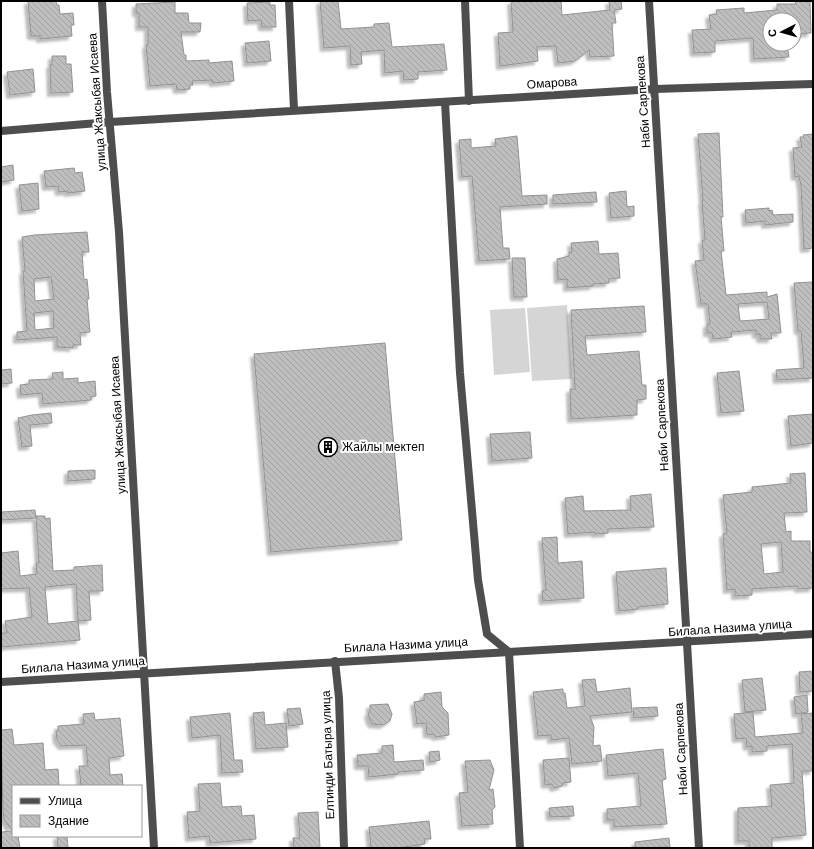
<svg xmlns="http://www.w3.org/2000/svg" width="814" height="849" font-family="Arial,sans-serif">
  <defs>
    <pattern id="building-back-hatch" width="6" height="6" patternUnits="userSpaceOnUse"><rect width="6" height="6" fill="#bebebe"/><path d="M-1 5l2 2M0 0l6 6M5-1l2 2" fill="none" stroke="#a2a2a2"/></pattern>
    <filter id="shadow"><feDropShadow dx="-3.5" dy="3.5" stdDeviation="1" flood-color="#0004"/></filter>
  </defs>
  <rect width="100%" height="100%" fill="#fff"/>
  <path fill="#d5d5d5" d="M567,305L572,379L532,381L527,308Z
    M525,308L530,372L494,375L490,310Z"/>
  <path fill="url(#building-back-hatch)" stroke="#929292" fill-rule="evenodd" filter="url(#shadow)" d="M28,1H56L57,5H59L60,14L73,13L74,25H71L72,36L40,39V36H31Z
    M320,1H338L341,29L374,27V24L389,23L392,47L444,44L447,70L418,72V79L404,80L403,71L385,73L384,50L361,52L362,64L351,65L350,46L324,48Z
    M511,1H561L562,15L610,10L609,1H621L622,9L614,10L616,23H612L614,56L590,57L589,50L575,61L558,63L556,46L537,47L538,61L500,66L498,33L513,32Z
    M795,1H810L811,33L794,34V20H770V44H773V47L787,45L789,57L754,59L753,38L715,41V52L694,53L692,30L711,29L709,15L717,14L716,10L744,8V13L777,10V4H796Z
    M175,2V13H188L189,23H201L200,32H181L184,55H186V61L209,60V63L232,61L234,81L213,83L212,80L192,81L193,85H190V89L177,90L176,84L150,86L146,45H148V27H139V13H136V4Z
    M270,2V5H275L276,27H262L261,20L248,21L247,3Z
    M269,41L271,61L247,63L245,43Z
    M52,56H66V64H71L73,92L51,93L50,65H52Z
    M33,69L35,92L10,95L7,72Z
    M719,133L723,217H721L724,251H721L726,295L767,292V297L777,294L781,333H771L772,339H760V334L756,335V330L731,332L732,337L713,339L712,333H707V324H710L708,304H701L695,261L704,260L702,240H705L702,201H703L698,134ZM767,302L769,319L740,321L738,304Z
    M813,134V248L804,249L801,186L799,176L795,177L793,148L802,147L800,137H804L803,135Z
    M517,136L522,196L547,195V204L500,207L503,248H509L510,259L479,261L472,176L462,177L459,140L471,139V148L496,146L495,139Z
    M13,165L14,180L1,182V167Z
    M74,168L75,173L82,172L85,191L68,193V191L59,192L58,186L46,187L44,171Z
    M38,183L39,209L22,211L19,185Z
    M626,191L627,207L634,206V216L611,218L609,193Z
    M596,192L597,202L553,204V195Z
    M769,208V211L772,210L773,215L793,214V222L765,225V221L746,223L745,210Z
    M87,232L89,252H82L84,280L87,279L89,299H87L90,332L80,333L81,345H73V348L57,347V337L17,340V332L27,331L23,271H25L22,237L34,235ZM51,277L54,299L35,301L34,279ZM53,311L54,328L35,330L34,313Z
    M598,241L599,254L618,253L620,278L609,279V283L593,284V286L567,288V279L558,280L557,259L569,256V252H572L571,243Z
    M512,258H525L527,297H514Z
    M813,282V378L777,380L776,370L804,368L801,331H798L794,283Z
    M644,306L646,332L585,336L587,355L639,351L642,385H646V399L637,400V415L571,419L570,389H575L571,310Z
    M385,343L402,540L271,552L254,354Z
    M11,369L12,383L1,384V370Z
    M739,371L744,411L721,413L717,373Z
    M63,372V379L78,378V383L95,381L96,396L91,397V400L43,404L42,393L21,395L20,385L29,384V380L53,379L52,373Z
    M51,413L52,423L30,425L32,446L22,447L18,418L32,415Z
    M813,414V443L791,446L788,416Z
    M530,432L532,458L492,461L490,434Z
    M95,470V479L68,481V471Z
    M805,473L807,512L784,513L786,532L791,531V541H810V552H813V588L798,589V586L752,589V595L735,596V589L727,590L723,534L727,533L723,495L752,492V487L791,483L790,474ZM781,542L783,572L764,574L761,544Z
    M651,494L654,527L608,529V533L595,534V532L568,534L565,498L583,496L584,511L631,510L630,496Z
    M35,510L36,518L1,520V512Z
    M36,516H45V519L50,518L53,571L74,570V567L102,565L103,591H89L91,620L78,621L80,640L1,647V633H7L5,621L32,617L29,588L1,589V553L18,551L20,576L37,574L36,563H39ZM76,584L78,621L48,624L45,587Z
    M557,537L558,563L582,561L584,598L543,601L542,591L546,590L542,538Z
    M666,568L668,604L638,607V609L619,611L616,572Z
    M813,671V691L800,692L799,672Z
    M762,678L766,710L745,712L742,680Z
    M595,679L597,692L630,688L632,712L590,716L594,727L593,746L600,745L602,761L572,764L569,738L551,740V735L538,736L533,692L563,689V693H565L567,708L585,706L582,680Z
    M441,692L442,707L448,713L449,735L436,737L435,735L427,734L426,723L417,724L414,702L424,700V694Z
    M807,695L808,712L796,714L794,697Z
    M388,704L392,714L390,721L383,725L372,724L370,721L368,714L370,711V705Z
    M657,707L658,716L634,718L633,708Z
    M300,708L303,724L289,726L287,709Z
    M264,712L265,725L286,723L288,747L256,749L253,713Z
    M753,712L755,737L803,733L801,714L813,713V771H802L806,835L772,838V848H749V841H738V808L772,806L770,785L794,783L792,744L767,746V751L752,752V746L747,747L746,738L736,739L734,714Z
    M94,713L95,720L120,718L124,756L109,758L110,775L122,774L123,786H81L79,766H88L86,745L62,746L57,740L56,731H58V726L84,724L83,714Z
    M230,713L234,760H242L243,772L222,773L220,735L192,738L190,717Z
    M12,729L14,745L43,743L45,770L58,769L59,786H13V836H18L20,848H1V832L12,831L4,819L3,811L1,730Z
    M393,745L394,762L423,760L424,770L398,772V774L369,777L368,766H358L357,755L382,753V746Z
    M663,749L666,779L662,780L667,824L614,827V820H607V809L641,806L638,773L608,776L606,755Z
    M439,751L440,760L430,762L429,752Z
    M569,758L571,782L563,783L562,786L554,788L552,784L545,785L543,760Z
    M490,760L494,770L489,790L493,789L495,807L492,810L493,824L462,826L459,793L468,792L465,761Z
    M220,783L222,807L241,806L242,816L254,815L256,839L210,843L209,836L189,838L187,812L200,811L198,784Z
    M573,806L574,816L550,817L549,808Z
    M318,812L320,848H294L293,838H300L298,813Z
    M429,821L431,839H424L425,844L398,848H371L369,827Z
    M57,836H67L68,848H58Z
    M669,838L670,847L635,848V842Z"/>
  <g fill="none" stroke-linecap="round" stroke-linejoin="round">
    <path stroke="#4e4e4e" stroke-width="8" d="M289,1L294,110
      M465,1L469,101
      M445,102L460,373L478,580L487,634L509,652L520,848
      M1,131L110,122L655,89L813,84
      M687,643L699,848
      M335,661L339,698L344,848"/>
    <path stroke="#4e4e4e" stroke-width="8" d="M102,1L107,92L119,232L154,848
      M649,1L687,643
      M1,682L813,634"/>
  </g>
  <defs>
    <symbol id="building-ring" viewBox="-11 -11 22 22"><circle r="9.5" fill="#fff" stroke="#000" stroke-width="1.5"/><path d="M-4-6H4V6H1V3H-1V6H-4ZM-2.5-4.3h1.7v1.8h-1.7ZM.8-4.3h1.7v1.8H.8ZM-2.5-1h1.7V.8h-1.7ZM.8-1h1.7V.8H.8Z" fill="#000"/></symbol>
  </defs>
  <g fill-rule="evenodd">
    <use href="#building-ring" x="317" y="436" width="22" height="22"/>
  </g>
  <g text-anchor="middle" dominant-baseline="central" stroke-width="4" stroke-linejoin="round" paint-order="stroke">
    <g font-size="12" fill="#000" stroke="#fff">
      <text transform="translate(552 83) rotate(-4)">Омарова</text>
      <text transform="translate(97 102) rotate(-94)">улица Жаксыбая Исаева</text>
      <text transform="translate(643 102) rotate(-94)">Наби Сарпекова</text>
      <text transform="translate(118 425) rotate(-93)">улица Жаксыбая Исаева</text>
      <text transform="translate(662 425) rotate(-93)">Наби Сарпекова</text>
      <text transform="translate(730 628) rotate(-4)">Билала Назима улица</text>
      <text transform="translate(406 645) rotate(-3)">Билала Назима улица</text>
      <text transform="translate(83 665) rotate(-4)">Билала Назима улица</text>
      <text transform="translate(681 749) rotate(-93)">Наби Сарпекова</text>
      <text transform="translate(328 755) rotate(-92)">Елтинди Батыра улица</text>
    </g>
    <g font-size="12" fill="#000" stroke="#fff" text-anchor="start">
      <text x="342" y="447">Жайлы мектеп</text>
    </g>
  </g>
  <rect width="814" height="849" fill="none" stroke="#000000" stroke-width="4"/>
  <rect x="12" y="785" width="130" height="52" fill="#ffffff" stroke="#999999"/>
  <rect x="20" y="798" width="20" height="6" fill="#4e4e4e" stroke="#999999"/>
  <text x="48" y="805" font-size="12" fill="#000000">Улица</text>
  <rect x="20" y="815" width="20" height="12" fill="url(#building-back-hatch)" stroke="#999999"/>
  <text x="48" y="825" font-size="12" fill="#000000">Здание</text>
  <g transform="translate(782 32) rotate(264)"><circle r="19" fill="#ffffff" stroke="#999999"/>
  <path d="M0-3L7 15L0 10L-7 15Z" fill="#000000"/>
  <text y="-6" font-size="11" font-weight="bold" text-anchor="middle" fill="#000000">С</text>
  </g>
</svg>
